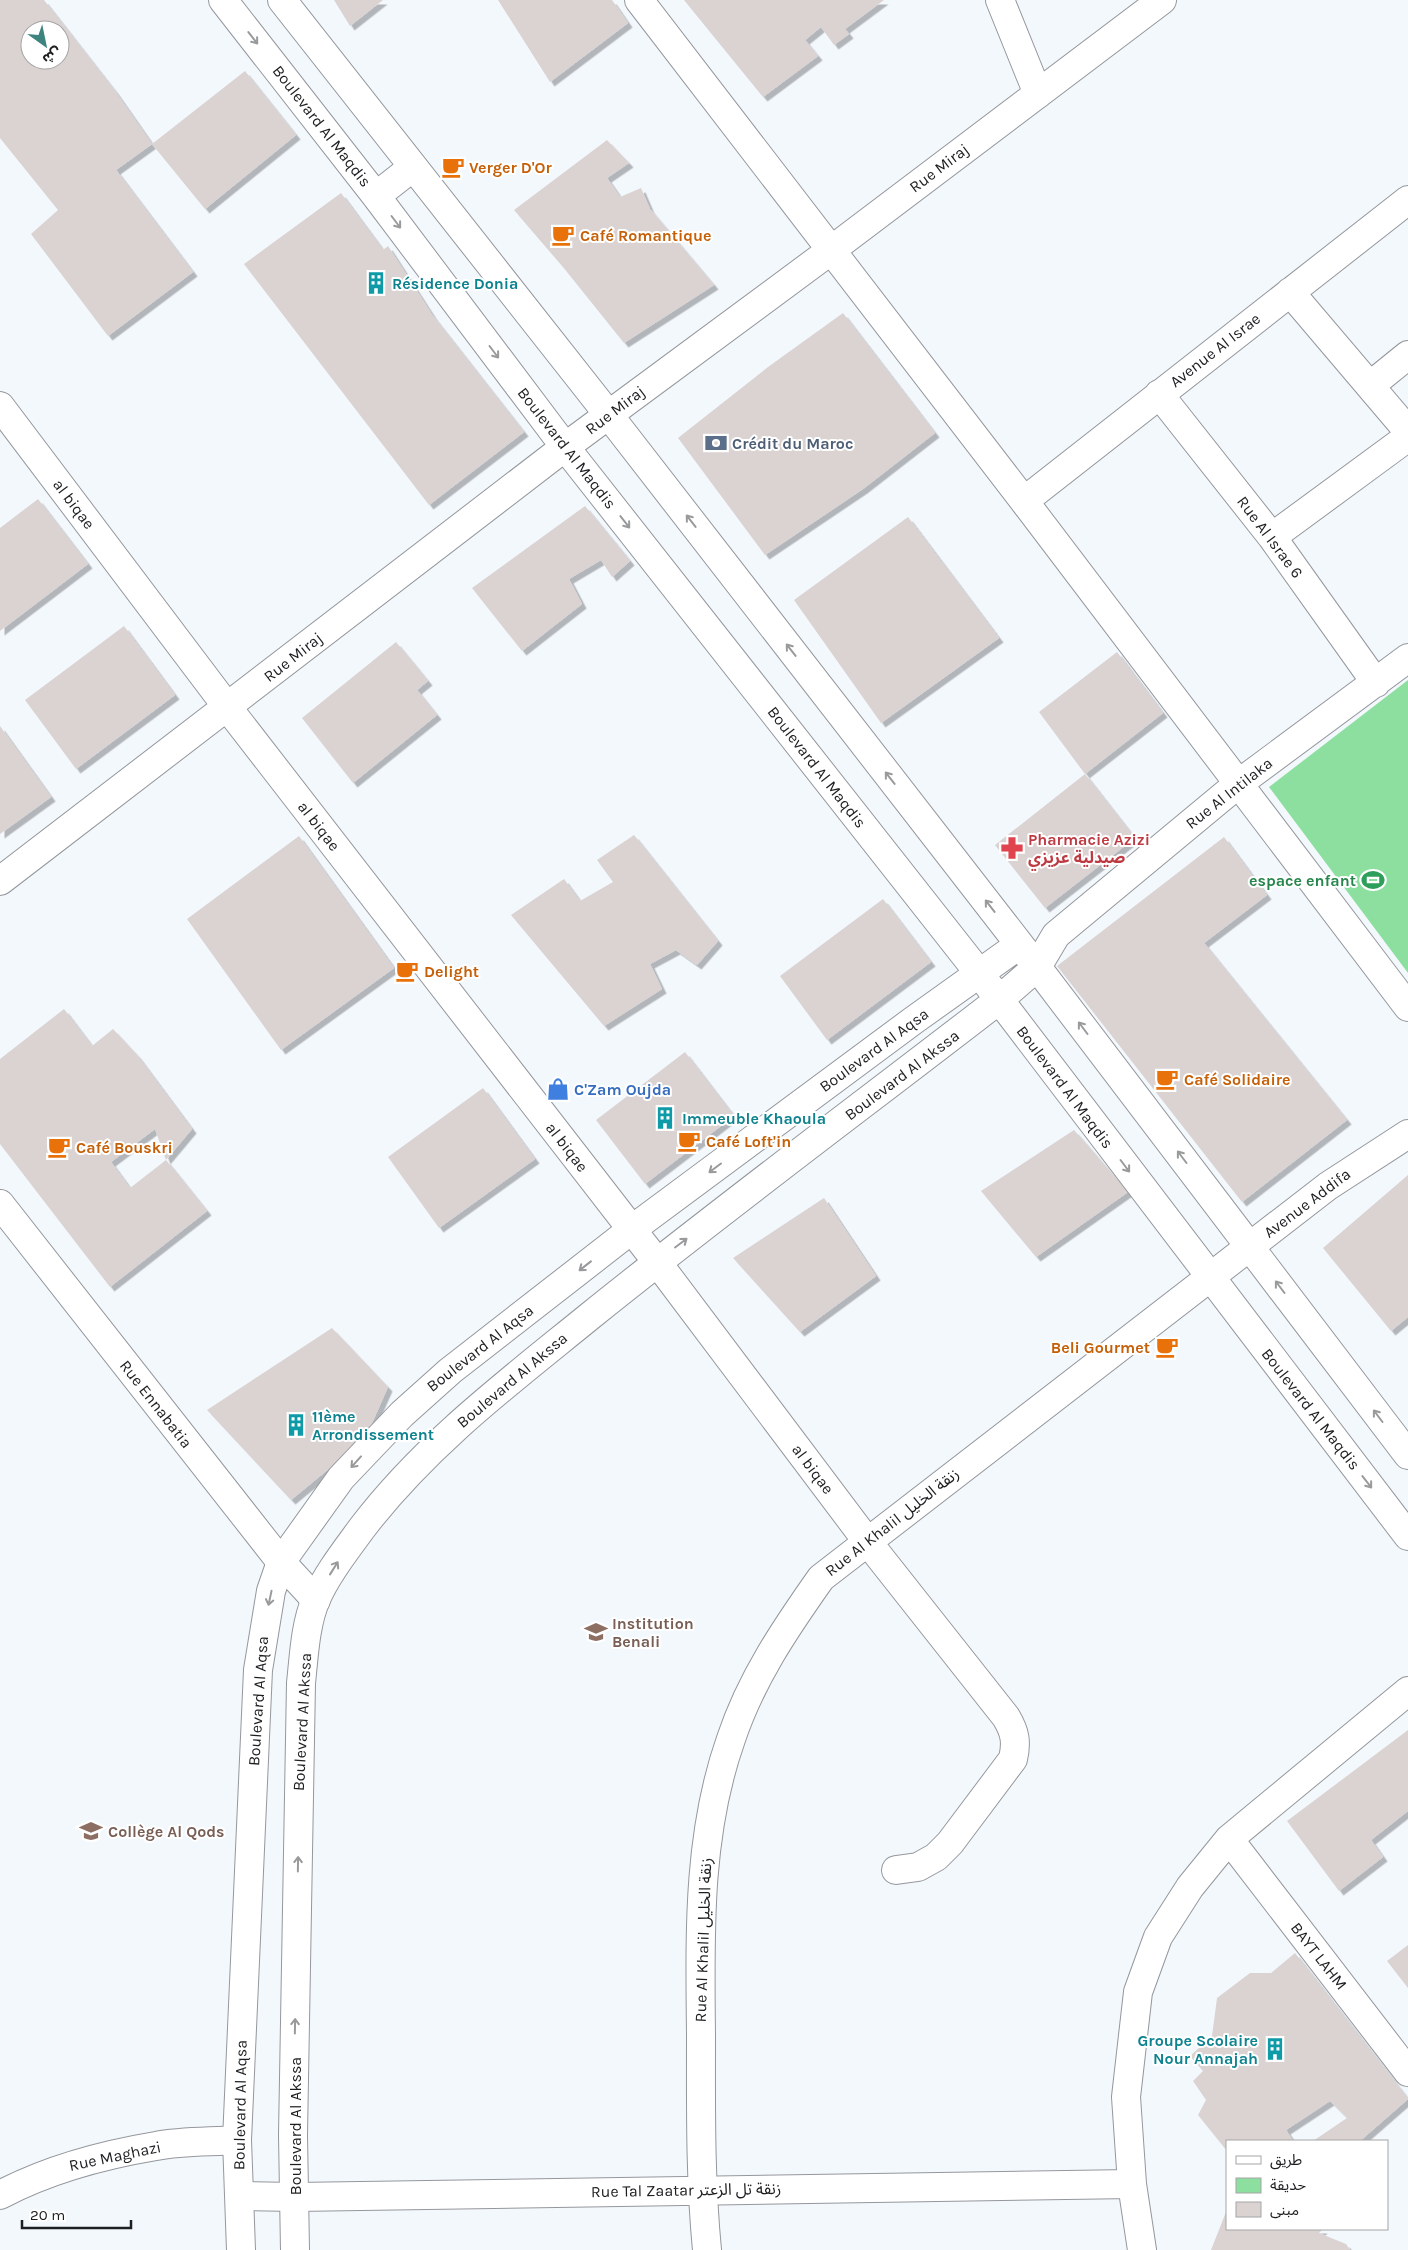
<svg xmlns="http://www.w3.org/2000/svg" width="1408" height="2250" font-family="Karla,'Noto Sans Arabic',sans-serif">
  <defs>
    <filter id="shadow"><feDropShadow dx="4.5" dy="4.5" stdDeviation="0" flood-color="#0004"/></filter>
  </defs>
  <rect width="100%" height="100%" fill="#f3f8fd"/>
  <path fill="#8ddfa0" d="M1408,680V973L1269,787Z"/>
  <path fill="#dad3d2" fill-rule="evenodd" filter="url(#shadow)" d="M0,0H44L115,91L152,144L116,170L193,272L108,336L31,234L58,210L0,138ZM30,30H60V60H30Z
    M334,0H383L350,26Z
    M498,0H612L628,23L550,82Z
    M684,0H884L845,29L849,34L834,45L821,27L805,40L818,56L763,97Z
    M245,71L296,135L205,209L152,144Z
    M607,140L629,163L607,178L620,197L641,188L650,209L714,285L624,343L563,267L514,210Z
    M341,193L383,250L388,246L433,316L524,432L429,505L244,264Z
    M843,313L935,433L863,489L765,555L678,438L768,367Z
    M38,499L88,564L0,631V528Z
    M585,506L630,561L612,577L601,560L569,579L582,604L522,651L472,588Z
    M908,517L999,638L881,723L794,600Z
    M124,626L175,695L76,769L25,700Z
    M396,642L428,681L417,690L437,715L353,783L302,718Z
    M1117,652L1163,713L1085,774L1039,712Z
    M0,726L51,797L0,834Z
    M1085,774L1135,838L1045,908L995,845Z
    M634,835L718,941L697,965L676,950L650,964L662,989L604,1026L511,915L564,879L580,901L613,882L597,860Z
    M299,836L394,968L281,1050L187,919Z
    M1224,837L1267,895L1204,943L1347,1120L1242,1202L1057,966Z
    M883,899L931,962L827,1040L780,976Z
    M64,1009L92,1046L113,1029L137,1055L192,1129L166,1160L207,1211L110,1287L0,1144V1059ZM155,1129L166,1160L130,1188L111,1162Z
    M685,1052L734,1116L645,1184L596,1120Z
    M483,1088L535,1159L439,1228L388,1157Z
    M1074,1130L1128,1192L1036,1257L981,1191Z
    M1408,1175V1317L1391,1331L1323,1248Z
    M824,1198L876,1276L800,1332L733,1258Z
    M332,1328L388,1387L365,1439L291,1500L207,1410Z
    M1408,1730V1811L1371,1840L1383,1857L1339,1891L1287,1821Z
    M1408,1945V1988L1387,1961Z
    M1295,1953L1408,2099L1360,2141H1313L1347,2118L1330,2101L1286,2130L1293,2141H1227V2151L1198,2115L1206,2100L1193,2081L1203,2071L1190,2056L1212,2036L1217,1998L1250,1973H1271Z
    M1226,2212L1227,2229H1323L1319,2233L1346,2244L1350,2250H1211Z"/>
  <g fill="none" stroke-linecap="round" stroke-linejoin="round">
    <defs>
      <path id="minor" d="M639,0L1024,501L1408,1007
        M1000,0L1038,94
        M1290,292L1408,431
        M1371,385L1408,355
        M1159,394L1272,537L1376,683
        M0,406L228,708L657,1262L867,1541L1006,1717C1015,1732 1017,1742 1013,1759L950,1843L936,1857L918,1867L896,1870
        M1024,501L1408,200
        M1272,537L1408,437
        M0,881L565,447L830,251L1162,0
        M1037,967L1056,935L1238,784L1408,658
        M0,1204L281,1562L316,1600
        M1229,1839L1408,2072
        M0,2195C49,2169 102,2155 156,2146C182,2141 210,2142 237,2140
        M240,2196L295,2197L1132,2184
        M707,2250C700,2178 701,2107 701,2035C700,1935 697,1835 731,1739C751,1679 785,1629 821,1578L1328,1186L1408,1134
        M1142,2250L1132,2184L1126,2097L1138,1992L1158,1937L1190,1887L1229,1839L1408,1691"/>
      <path id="tertiary" d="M223,0L376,196L565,447L979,973L1408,1536
        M282,0L608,414L1037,967L1408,1455
        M376,196L413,167
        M241,2250L237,2140L258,1670L271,1591L281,1562L341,1478L402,1414L450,1371L631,1230L914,1020L1019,945
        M295,2250L293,2135L301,1683C304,1656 305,1625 316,1599C327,1574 346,1550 362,1528C426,1444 509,1382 590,1316C724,1208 863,1105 1000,999L1037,967"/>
    </defs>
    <use href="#minor" stroke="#94979c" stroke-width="30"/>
    <use href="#tertiary" stroke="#94979c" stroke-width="30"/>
    <use href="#minor" stroke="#fff" stroke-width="28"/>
    <use href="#tertiary" stroke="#fff" stroke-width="28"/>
  </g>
  <defs><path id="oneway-shaft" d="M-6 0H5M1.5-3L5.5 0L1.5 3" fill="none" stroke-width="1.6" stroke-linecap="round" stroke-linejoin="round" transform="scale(1.25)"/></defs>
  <g stroke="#999a9b">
    <use href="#oneway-shaft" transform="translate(253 38) rotate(52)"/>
    <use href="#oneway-shaft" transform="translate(396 222) rotate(53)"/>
    <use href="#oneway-shaft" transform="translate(494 352) rotate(53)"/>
    <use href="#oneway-shaft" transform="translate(691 521) rotate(-128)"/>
    <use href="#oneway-shaft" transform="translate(625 522) rotate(52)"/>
    <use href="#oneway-shaft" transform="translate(791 650) rotate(-128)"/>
    <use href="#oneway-shaft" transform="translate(890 778) rotate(-128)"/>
    <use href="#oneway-shaft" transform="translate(990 906) rotate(-128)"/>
    <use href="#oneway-shaft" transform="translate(1083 1028) rotate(-127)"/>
    <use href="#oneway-shaft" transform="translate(1182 1157) rotate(-127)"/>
    <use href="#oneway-shaft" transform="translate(1125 1166) rotate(53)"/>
    <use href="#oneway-shaft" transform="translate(715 1168) rotate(143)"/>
    <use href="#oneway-shaft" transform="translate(681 1243) rotate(-37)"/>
    <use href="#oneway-shaft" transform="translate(585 1266) rotate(142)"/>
    <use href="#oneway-shaft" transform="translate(1280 1287) rotate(-127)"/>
    <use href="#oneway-shaft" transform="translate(1378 1416) rotate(-127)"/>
    <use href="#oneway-shaft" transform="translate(356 1462) rotate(132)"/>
    <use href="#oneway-shaft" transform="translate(1367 1482) rotate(52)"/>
    <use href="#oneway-shaft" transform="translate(334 1568) rotate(-58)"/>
    <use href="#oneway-shaft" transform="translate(270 1598) rotate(102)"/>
    <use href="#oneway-shaft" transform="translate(298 1864) rotate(-89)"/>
    <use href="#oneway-shaft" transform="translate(295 2026) rotate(-89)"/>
  </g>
  <defs>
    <symbol id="cafe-bare" viewBox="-9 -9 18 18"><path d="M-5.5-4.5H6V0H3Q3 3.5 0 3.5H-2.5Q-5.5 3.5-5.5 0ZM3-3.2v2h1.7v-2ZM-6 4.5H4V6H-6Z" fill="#e8710a" stroke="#fff" stroke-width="2.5" paint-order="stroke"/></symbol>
    <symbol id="building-bare" viewBox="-9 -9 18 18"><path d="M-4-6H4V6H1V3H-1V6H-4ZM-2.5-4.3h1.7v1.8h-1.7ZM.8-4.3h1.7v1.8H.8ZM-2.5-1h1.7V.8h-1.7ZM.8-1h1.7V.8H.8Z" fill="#0f9aa8" stroke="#fff" stroke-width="2.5" paint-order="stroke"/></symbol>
    <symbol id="bank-bare" viewBox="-9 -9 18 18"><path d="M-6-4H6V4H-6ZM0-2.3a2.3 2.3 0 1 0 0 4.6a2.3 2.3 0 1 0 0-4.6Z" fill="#5c6f8a" stroke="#fff" stroke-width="2.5" paint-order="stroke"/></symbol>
    <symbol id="pharmacy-bare" viewBox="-9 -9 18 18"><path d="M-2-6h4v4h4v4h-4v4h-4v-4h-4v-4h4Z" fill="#e0444e" stroke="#fff" stroke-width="2.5" paint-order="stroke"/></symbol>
    <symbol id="stadium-bare" viewBox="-9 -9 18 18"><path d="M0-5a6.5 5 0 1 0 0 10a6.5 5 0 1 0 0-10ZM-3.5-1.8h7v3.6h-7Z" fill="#2e9e5b" stroke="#fff" stroke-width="2.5" paint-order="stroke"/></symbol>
    <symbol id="shop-bare" viewBox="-9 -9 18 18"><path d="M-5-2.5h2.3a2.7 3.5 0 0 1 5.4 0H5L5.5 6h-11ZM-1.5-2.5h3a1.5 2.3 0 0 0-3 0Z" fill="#3f7fe0" stroke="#fff" stroke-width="2.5" paint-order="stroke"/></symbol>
    <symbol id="school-bare" viewBox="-9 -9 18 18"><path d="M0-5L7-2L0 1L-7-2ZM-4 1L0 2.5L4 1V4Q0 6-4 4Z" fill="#8d6e63" stroke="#fff" stroke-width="2.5" paint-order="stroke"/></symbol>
  </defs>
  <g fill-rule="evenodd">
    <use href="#cafe-bare" x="437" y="151" width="32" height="32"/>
    <use href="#cafe-bare" x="547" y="219" width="32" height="32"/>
    <use href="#building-bare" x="360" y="267" width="32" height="32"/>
    <use href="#bank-bare" x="700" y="427" width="32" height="32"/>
    <use href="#pharmacy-bare" x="996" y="832" width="32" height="32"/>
    <use href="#stadium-bare" x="1357" y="864" width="32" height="32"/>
    <use href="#cafe-bare" x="391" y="955" width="32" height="32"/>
    <use href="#cafe-bare" x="1151" y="1063" width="32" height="32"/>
    <use href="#shop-bare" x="542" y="1073" width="32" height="32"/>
    <use href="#building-bare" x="649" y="1102" width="32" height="32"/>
    <use href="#cafe-bare" x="673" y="1125" width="32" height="32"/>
    <use href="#cafe-bare" x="43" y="1131" width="32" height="32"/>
    <use href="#cafe-bare" x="1151" y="1331" width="32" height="32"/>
    <use href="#building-bare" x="280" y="1409" width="32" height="32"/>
    <use href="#school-bare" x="580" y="1616" width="32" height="32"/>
    <use href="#school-bare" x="75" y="1815" width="32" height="32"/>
    <use href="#building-bare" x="1259" y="2033" width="32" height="32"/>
  </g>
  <g text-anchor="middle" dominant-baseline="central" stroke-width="4" stroke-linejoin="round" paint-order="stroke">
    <g font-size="16" fill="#1d1e20" stroke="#fff">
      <text transform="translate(322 126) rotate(52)">Boulevard Al Maqdis</text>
      <text transform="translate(939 168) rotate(-37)">Rue Miraj</text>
      <text transform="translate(1215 350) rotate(-38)">Avenue Al Israe</text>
      <text transform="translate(615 410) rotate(-37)">Rue Miraj</text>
      <text transform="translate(567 448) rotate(52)">Boulevard Al Maqdis</text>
      <text transform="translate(74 504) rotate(53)">al biqae</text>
      <text transform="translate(1270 537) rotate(53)">Rue Al Israe 6</text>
      <text transform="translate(293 657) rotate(-38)">Rue Miraj</text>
      <text transform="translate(817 767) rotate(52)">Boulevard Al Maqdis</text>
      <text transform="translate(1229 793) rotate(-38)">Rue Al Intilaka</text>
      <text transform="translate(319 826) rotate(52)">al biqae</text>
      <text transform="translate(874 1050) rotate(-36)">Boulevard Al Aqsa</text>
      <text transform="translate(902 1075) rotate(-37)">Boulevard Al Akssa</text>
      <text transform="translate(1065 1087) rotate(53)">Boulevard Al Maqdis</text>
      <text transform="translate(567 1147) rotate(52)">al biqae</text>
      <text transform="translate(1307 1203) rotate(-37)">Avenue Addifa</text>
      <text transform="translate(480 1348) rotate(-38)">Boulevard Al Aqsa</text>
      <text transform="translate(512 1380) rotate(-40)">Boulevard Al Akssa</text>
      <text transform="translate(156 1404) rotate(52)">Rue Ennabatia</text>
      <text transform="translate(1311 1409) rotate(52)">Boulevard Al Maqdis</text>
      <text transform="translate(813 1469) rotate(53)">al biqae</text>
      <text transform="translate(892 1522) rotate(-38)">Rue Al Khalil زنقة الخليل</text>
      <text transform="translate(258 1701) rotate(-86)">Boulevard Al Aqsa</text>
      <text transform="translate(302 1722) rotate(-87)">Boulevard Al Akssa</text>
      <text transform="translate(703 1940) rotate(-88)">Rue Al Khalil زنقة الخليل</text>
      <text transform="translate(1319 1956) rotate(52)">BAYT LAHM</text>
      <text transform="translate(240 2105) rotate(-89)">Boulevard Al Aqsa</text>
      <text transform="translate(295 2126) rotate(-90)">Boulevard Al Akssa</text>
      <text transform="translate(115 2156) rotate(-12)">Rue Maghazi</text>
      <text transform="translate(686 2190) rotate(-1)">Rue Tal Zaatar زنقة تل الزعتر</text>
    </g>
    <g font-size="16" font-weight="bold" fill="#c56008" stroke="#fff" text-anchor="start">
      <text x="469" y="167">Verger D'Or</text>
      <text x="580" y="235">Café Romantique</text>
      <text x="424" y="971">Delight</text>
      <text x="1184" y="1079">Café Solidaire</text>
      <text x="706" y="1141">Café Loft'in</text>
      <text x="76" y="1147">Café Bouskri</text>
      <text x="1150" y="1347" text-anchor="end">Beli Gourmet</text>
    </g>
    <g font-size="16" font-weight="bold" fill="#0d838f" stroke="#fff" text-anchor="start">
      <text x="392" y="283">Résidence Donia</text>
      <text x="682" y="1118">Immeuble Khaoula</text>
      <text x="312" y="1416">11ème<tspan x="312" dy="18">Arrondissement</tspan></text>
      <text x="1258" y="2040" text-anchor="end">Groupe Scolaire<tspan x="1258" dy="18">Nour Annajah</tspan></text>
    </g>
    <g font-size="16" font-weight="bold" fill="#4e5e75" stroke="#fff" text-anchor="start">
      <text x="732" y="443">Crédit du Maroc</text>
    </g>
    <g font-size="16" font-weight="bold" fill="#be3a42" stroke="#fff" text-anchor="start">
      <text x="1028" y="839">Pharmacie Azizi<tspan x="1028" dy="18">صيدلية عزيزي</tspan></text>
    </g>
    <g font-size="16" font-weight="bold" fill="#27864d" stroke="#fff" text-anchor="end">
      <text x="1356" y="880">espace enfant</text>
    </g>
    <g font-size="16" font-weight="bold" fill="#366cbe" stroke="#fff" text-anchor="start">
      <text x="574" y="1089">C'Zam Oujda</text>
    </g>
    <g font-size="16" font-weight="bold" fill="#785e54" stroke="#fff" text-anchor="start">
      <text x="612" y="1623">Institution<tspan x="612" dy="18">Benali</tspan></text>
      <text x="108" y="1831">Collège Al Qods</text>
    </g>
  </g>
  <rect x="1226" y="2140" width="162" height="90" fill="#ffffff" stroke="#a5a5a6"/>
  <rect x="1236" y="2156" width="25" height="8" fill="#ffffff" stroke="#a5a5a6"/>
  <text x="1270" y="2165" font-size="15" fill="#1d1e20">طريق</text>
  <rect x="1236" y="2178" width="25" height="15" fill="#8ddfa0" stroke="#a5a5a6"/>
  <text x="1270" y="2190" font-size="15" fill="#1d1e20">حديقة</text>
  <rect x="1236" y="2202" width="25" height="15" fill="#dad3d2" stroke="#a5a5a6"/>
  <text x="1270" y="2215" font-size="15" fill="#1d1e20">مبنى</text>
  <g transform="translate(45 45) rotate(147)"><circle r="24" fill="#ffffff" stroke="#a5a5a6"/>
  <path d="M0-4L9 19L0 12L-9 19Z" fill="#3d847e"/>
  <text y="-8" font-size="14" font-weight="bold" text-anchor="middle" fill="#1d1e20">ش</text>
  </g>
  <path d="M22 2220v8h109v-8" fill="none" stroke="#1d1e20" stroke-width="2.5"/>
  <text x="30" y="2220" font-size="15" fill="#1d1e20" stroke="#ffffff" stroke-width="4" paint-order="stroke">20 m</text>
</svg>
